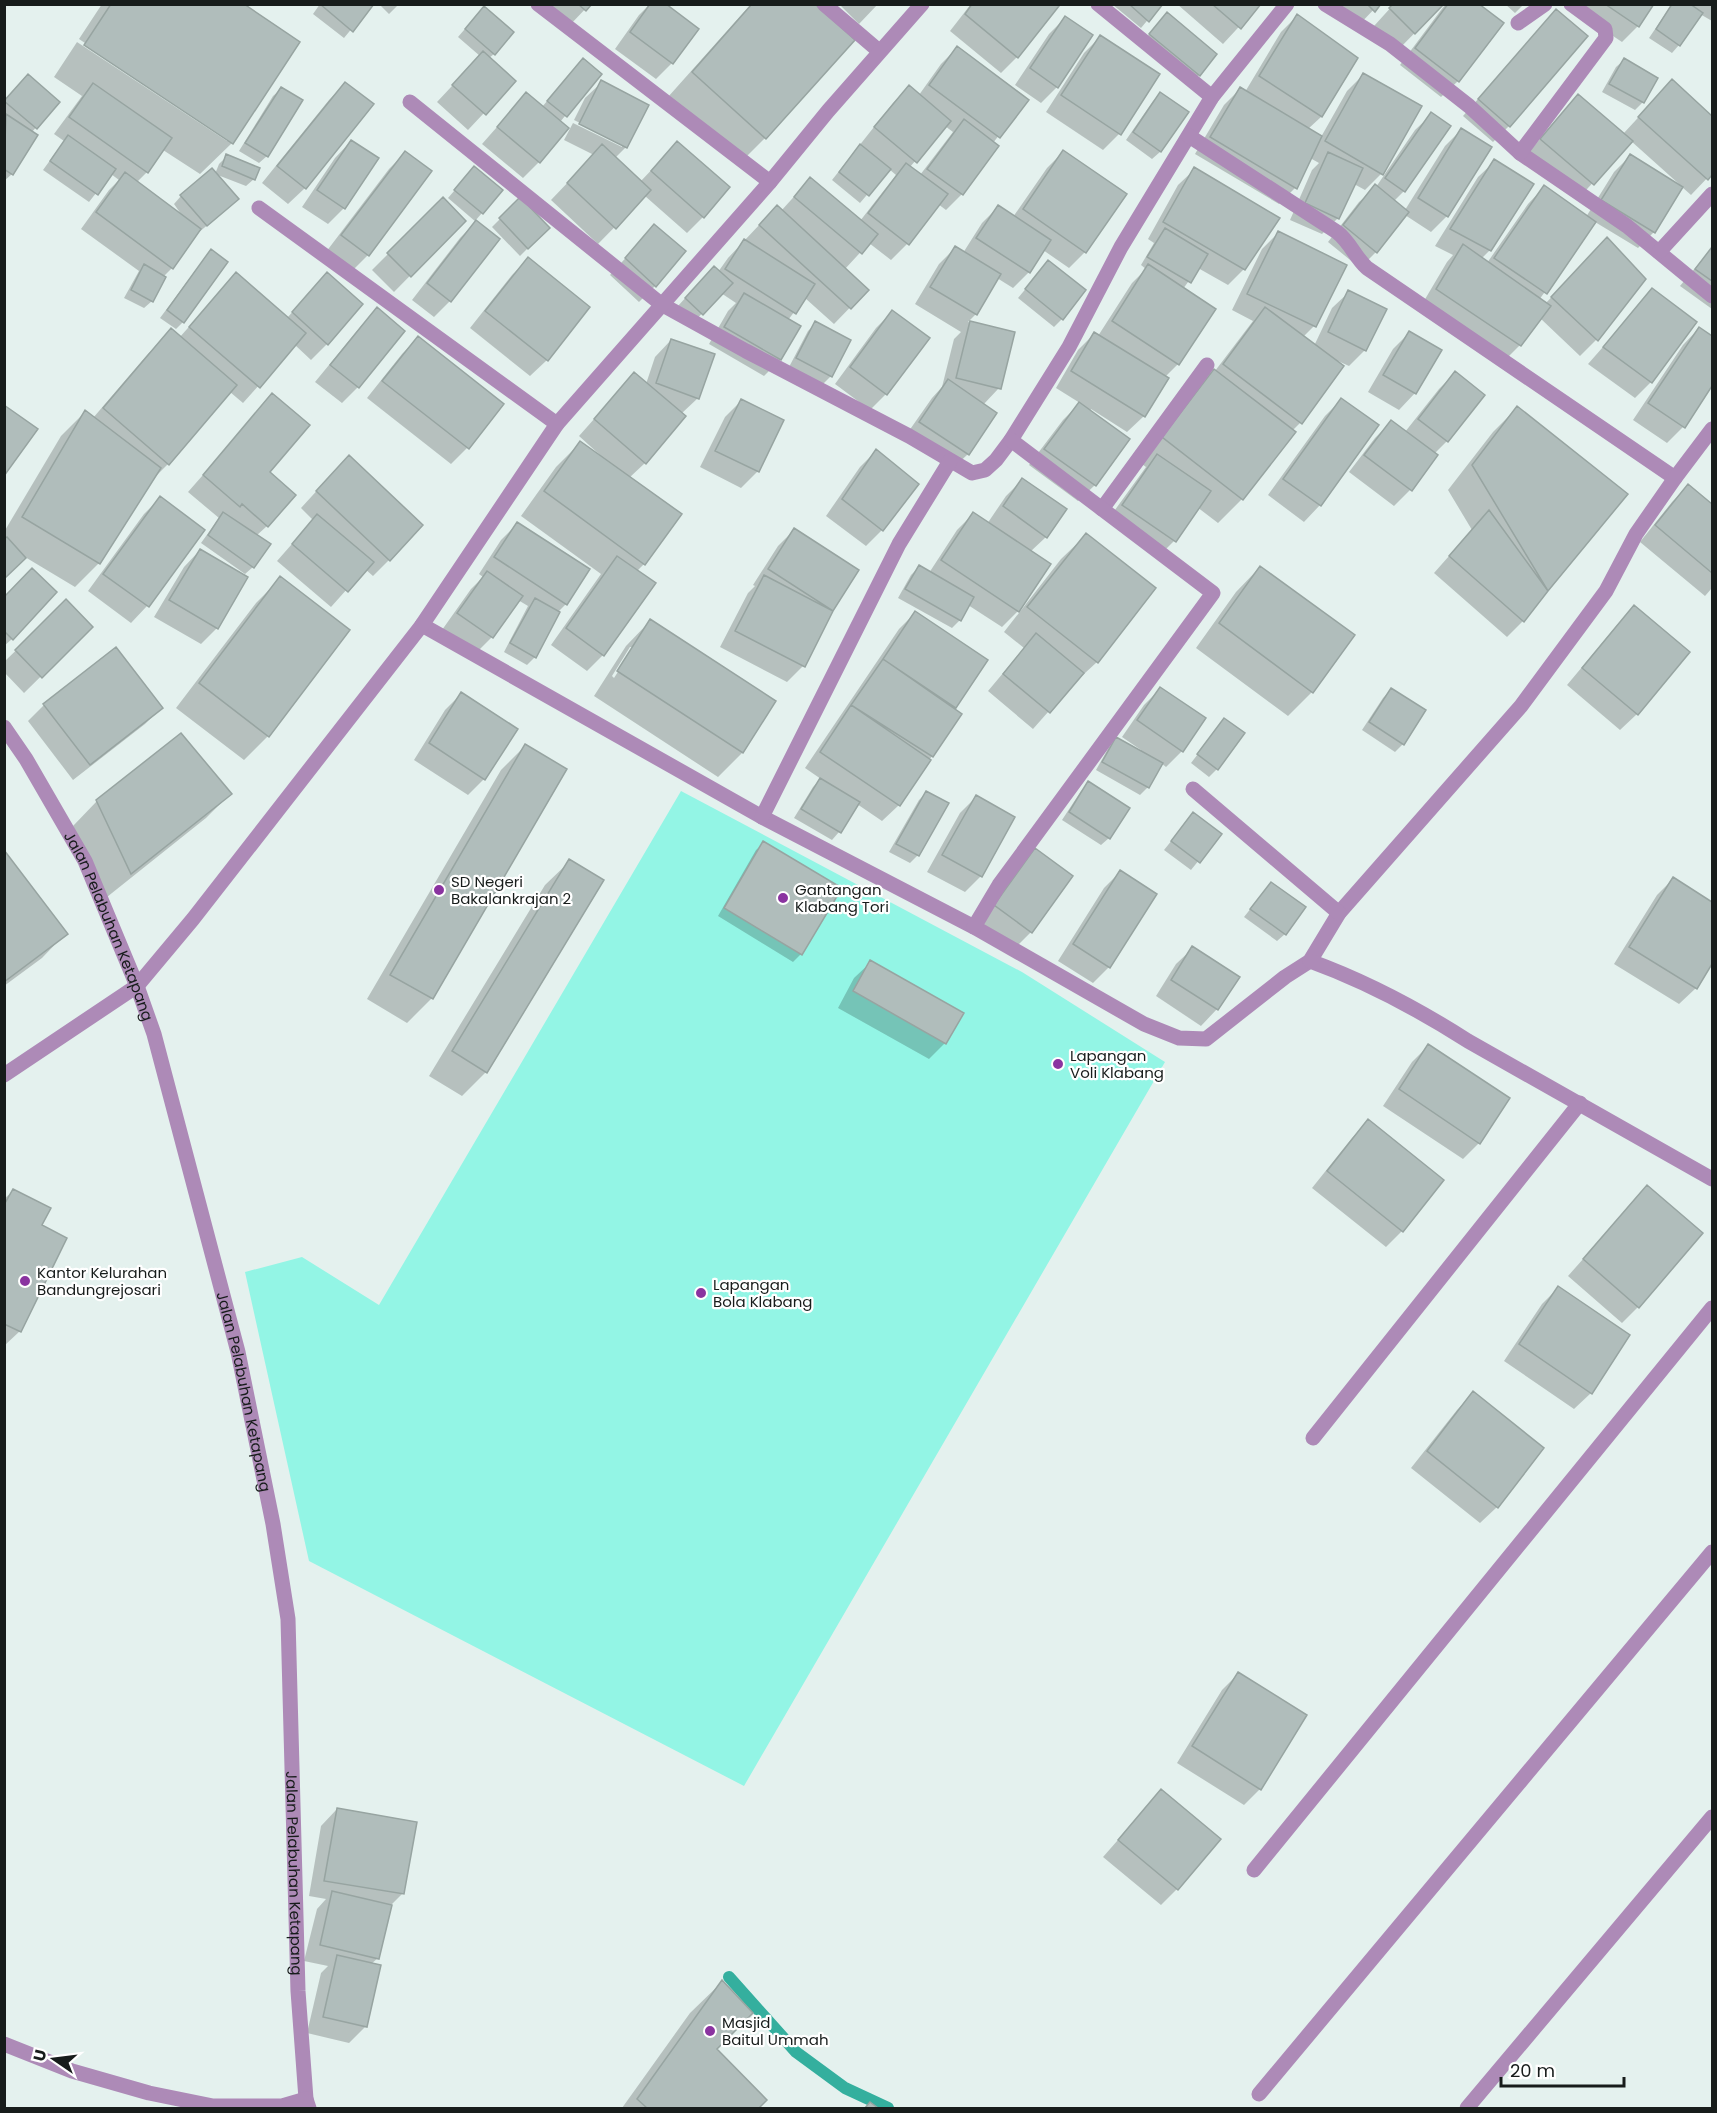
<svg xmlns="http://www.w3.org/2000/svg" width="1717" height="2113" font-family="Poppins,sans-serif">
  <rect width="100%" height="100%" fill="#e4f1ee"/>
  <path fill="#93f5e5" d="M681,791L1022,972L1165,1062L744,1786L309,1561L245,1272L302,1257L379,1305Z"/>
  <path fill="#0003" fill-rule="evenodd" d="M102,4H242L232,143L200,174L163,150L147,172L136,183L183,217L174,204L181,196L229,207L198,233L197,232L172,268L163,277L152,301L144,308L124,298L139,271L81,229L109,190L119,180L111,174L89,202L43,170L64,141L54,134L82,96L54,77ZM79,39L227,138V141L77,42Z
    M320,4H372L344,38L313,14Z
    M379,4H399L389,14Z
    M542,4H590L569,26Z
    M650,4L672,63L656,79L615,49L639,15Z
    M751,4H813L765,138L741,162L668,97Z
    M839,4H878L859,24Z
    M971,4H1054L1017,57L1001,73L950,31Z
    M1112,4H1161L1141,28Z
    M1177,4H1260L1223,44Z
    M1333,4H1379L1357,27Z
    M1394,4H1477L1502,23L1458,81L1441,97L1400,65L1444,6L1442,5L1398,50L1374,26Z
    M1505,4H1524L1515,13Z
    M1565,4H1652L1638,26L1622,42Z
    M1672,4H1712V21L1700,14L1679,45L1672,53L1649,38Z
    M1556,11L1509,126L1493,142L1463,116Z
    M476,16L494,54L489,58L514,81L468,130L437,102L480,56L458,37Z
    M1297,16L1356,58L1321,117L1308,129L1321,137L1347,91L1363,75L1381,174L1365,190L1354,184L1338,218L1322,234L1290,220L1312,170L1319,163L1310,158L1295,188L1279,204L1195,154L1224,105L1240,89L1245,92L1281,32Z
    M1065,18L1057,87L1041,103L1015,85L1049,34Z
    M1159,22L1199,75L1191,82L1143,42Z
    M1100,37L1119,134L1103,150L1046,112L1084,53Z
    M957,48L1026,100L993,143L962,194L946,210L938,204L907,244L891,260L869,243L845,269L867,290L834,324L805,298L788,320L799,327L780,360L764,376L709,344L728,311L736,303L721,293L694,322L678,306L706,275L718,272L728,258L761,223L781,211L810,179L860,221L896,175L889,169L860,203L832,180L893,103L909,87L919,95L941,64ZM945,126L953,132L920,175L910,167Z
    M1624,60L1656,78L1642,103L1635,110L1602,92L1616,67Z
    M575,68L600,74L560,122L539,162L523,178L482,144L526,94L542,107Z
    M1672,81L1712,118V173L1691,195L1682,187L1654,232L1638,248L1595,222L1539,300L1545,304L1591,255L1644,279L1596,340L1580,356L1540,318L1520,345L1504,361L1421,306L1447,262L1453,255L1435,246L1478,177L1495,161L1490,250L1481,259L1487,263L1528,204L1544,187L1586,217L1614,172L1630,156L1678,186L1679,184L1631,141L1577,200L1525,156L1578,96L1623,134Z
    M602,82L626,147L615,158L640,182L677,143L703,217L687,233L645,196L598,244L551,200L594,155L564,140L573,123L622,147V144L574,120L585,98Z
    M20,83L58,102L32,132L12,174L4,181V102Z
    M345,84L372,105L305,188L288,204L262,183L329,100Z
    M281,89L267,156L259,163L239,151L273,96Z
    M1160,94L1187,113L1160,152L1152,159L1126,140L1153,101Z
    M1432,114L1449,126L1404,191L1394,201L1405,210L1445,146L1462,129L1447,216L1431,232L1405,215L1376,252L1360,268L1328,242L1359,202L1376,187L1415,130Z
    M351,141L344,208L328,224L302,207L335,158Z
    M1063,152L1085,252L1069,268L1043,250L1029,272L1013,288L997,278L976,314L968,322L1013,333L999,388L983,405L968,454L951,470L904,438L932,398L942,387L954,339L961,332L915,304L939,264L955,248L963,253L982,223L998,207L1013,217L1047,168Z
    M405,153L368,255L352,271L326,252L389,169Z
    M227,156L254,179L246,186L215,174L219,164Z
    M1195,169L1244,269L1228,285L1198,268L1183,289L1178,364L1165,377L1144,416L1127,432L1091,409L1090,411L1128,439L1095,485L1078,501L1029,465L1063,420L1080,403L1056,388L1078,350L1094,334L1098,336L1132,283L1146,269L1141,265L1154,243L1148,239L1178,185Z
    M467,176L482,213L475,221L498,239L450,301L434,317L412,300L460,238L476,222L448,198Z
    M443,199L464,221L394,292L372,270Z
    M520,199L548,228L520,256L492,227Z
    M655,226V286L639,302L610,275Z
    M1278,233L1345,266L1314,326L1303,337L1314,346L1332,308L1349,292L1365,350L1349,366L1338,361L1300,423L1292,431L1294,432L1242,499L1218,523L1197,507L1174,541L1158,557L1107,521L1146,467L1139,462L1190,395L1215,371L1253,321L1232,310L1262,249Z
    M1712,248V309L1680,286Z
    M211,251L183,322L176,329L160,318L204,259Z
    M528,259L547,360L530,376L470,328L512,275Z
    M1048,262L1062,319L1054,327L1018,298Z
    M236,274L287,318L327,274V344L311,360L295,345L243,403L230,392L168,464L150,482L99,563L75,587L25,557L4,578V532L61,436L85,412L93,418L147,355L171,330L179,338Z
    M1653,290L1651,382L1635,398L1588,364Z
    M377,310L358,387L342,403L315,382L361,326Z
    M892,312L886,394L870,410L835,384L876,328Z
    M816,323L849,341L831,376L823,384L789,367L808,331Z
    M1699,328L1712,338V383L1683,427L1667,443L1633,420L1683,345Z
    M1409,333L1440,351L1415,393L1399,410L1368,392L1393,349Z
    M418,338L502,404L467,448L451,464L367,398L402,354Z
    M671,340L698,398L681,414L645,463L629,478L644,564L637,571L603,655L587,671L551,645L601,574L521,516L556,467L580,443L599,456L600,455L579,436L634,374L646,384L655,357Z
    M1455,373L1483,396L1447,441L1434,454L1436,455L1410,490L1394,506L1349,472L1375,438L1391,422L1405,432L1439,389Z
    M273,395L268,472L267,526L256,536L253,567L245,574L201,543L219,518L188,492Z
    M1341,400L1377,425L1320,505L1304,522L1268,495L1325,416Z
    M741,401L782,421L758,471L741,488L700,467L725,417Z
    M1517,408L1626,494L1523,621L1507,637L1434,573L1472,530L1448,490L1493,432Z
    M876,451L882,530L866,546L826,516L860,467Z
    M333,473L389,560L373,576L365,569L331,607L277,561L313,520L301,508Z
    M1023,479L1046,537L1030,552L1019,610L1002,627L968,605L960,620L952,628L898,598L911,575L919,567L929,573L957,530L973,514L987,524L1006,496Z
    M1688,486L1712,506V588L1705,596L1640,542L1672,502Z
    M160,498L203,530L147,606L131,623L88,591L144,514Z
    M517,524L566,604L558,612L535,657L527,665L504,652L528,606L518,600L492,637L476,653L442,630L471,589L483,577L479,574L501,540Z
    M794,530L832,610L803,666L787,682L720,647L748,593L755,586L753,585L778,546Z
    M1086,535L1097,662L1072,685L1033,729L988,691L1024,648L1004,632L1061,559Z
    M200,550L217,628L201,644L154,617L184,567Z
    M1260,567L1312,692L1288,716L1196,648L1236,592Z
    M281,578L268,736L244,760L176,708L256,603Z
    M4,598L12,639L4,646Z
    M66,602L91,627L24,693L4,672V662Z
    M1634,607L1637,714L1620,730L1567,685L1618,624Z
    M915,613L986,660L953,710L932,756L899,805L882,821L857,804L839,832L832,840L794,818L813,787L821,779L805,768L899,629Z
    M650,621L774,702L742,753L718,777L594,696L626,646ZM630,647H634L614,678L612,676Z
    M1160,689L1182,751L1166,767L1161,763L1148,787L1140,795L1096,770L1109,747L1117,739L1140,752L1141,750L1122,737L1144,705Z
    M1391,690L1403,744L1395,752L1362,730L1383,698Z
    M461,694L484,779L468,795L414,760L445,710Z
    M44,705L161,708L145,724L73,780L28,721Z
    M1224,720L1217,769L1209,777L1191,763Z
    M525,746L565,770L432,998L407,1023L367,999L501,770Z
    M1089,783L1109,838L1101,845L1062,820L1081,791Z
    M926,793L947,804L918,855L910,863L889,852L919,800Z
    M230,794L206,818L107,897L73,826L97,801Z
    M976,797L981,876L965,892L927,872L960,813Z
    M1193,814L1220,834L1191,870L1164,850Z
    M764,843L801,954L793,962L718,916L756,850Z
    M4,852L66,933L42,958L4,986Z
    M570,861L486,1072L462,1096L429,1076L545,885Z
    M1019,866L1031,932L1015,948L979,922Z
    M1120,872L1109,967L1093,983L1058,961L1104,888Z
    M1673,879L1712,904V961L1696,988L1679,1004L1614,964L1657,895Z
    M1271,883L1285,934L1277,941L1244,917Z
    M1193,948L1238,978L1217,1009L1201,1026L1156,996L1176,964Z
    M871,962L945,1043L929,1059L838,1008L854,978Z
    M1428,1046L1479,1143L1463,1159L1383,1106L1412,1062Z
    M1368,1121L1402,1231L1386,1247L1312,1188L1352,1138Z
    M1647,1187L1638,1307L1622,1323L1568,1276Z
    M13,1191L40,1226L20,1331L4,1346V1199Z
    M1558,1288L1591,1393L1574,1409L1504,1361L1542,1304Z
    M1473,1393L1497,1507L1480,1523L1411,1468L1457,1410Z
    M1239,1673L1260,1789L1244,1805L1177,1763L1222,1690Z
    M1161,1791L1177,1889L1161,1905L1103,1857Z
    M337,1809L403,1893L390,1906L378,1958L371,1964L365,2027L349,2043L307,2033L321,1973L328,1966L304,1961L317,1909L326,1899L309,1896L321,1826Z
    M722,1982L715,2049L765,2100L757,2108H622L690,2013Z"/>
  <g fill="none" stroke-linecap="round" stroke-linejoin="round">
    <path stroke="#34af9e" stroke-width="12" d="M729,1977L796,2052L845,2088L888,2108"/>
  </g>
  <path fill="#b0bdbb" stroke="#97a4a1" stroke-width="1.5" d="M111,4H244L300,42L233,144L84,45Z
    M320,4H374L353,32Z
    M578,4H592L586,11Z
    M650,4H666L699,29L673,64L630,32Z
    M752,4H815L855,40L766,139L692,72Z
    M972,4H1057L1059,6L1018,58L965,14Z
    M1129,4H1163L1149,22Z
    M1212,4H1261L1241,29Z
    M1367,4H1381L1375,12Z
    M1393,4H1444L1415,34L1389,8Z
    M1448,4H1479L1504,23L1459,82L1415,48Z
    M1605,4H1654L1639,27Z
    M1672,4H1690L1703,13L1680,46L1656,29Z
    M484,6L514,32L495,55L465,29Z
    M1556,9L1588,36L1510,127L1478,99Z
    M1167,12L1217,54L1200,76L1149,34Z
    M1297,14L1358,58L1322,117L1259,76Z
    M1065,16L1093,35L1058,88L1030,68Z
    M1100,35L1160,74L1121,135L1061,95Z
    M957,46L1029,100L1000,138L929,85Z
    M483,51L516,81L486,115L452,85Z
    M583,58L602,74L567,117L547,101Z
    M1624,58L1658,78L1644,103L1609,84Z
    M1363,73L1422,106L1383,175L1325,141Z
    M28,74L60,102L37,129L4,101Z
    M1672,79L1712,116V175L1708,180L1638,117Z
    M601,80L649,105L627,148L579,124Z
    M345,82L374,104L306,189L277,166Z
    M93,83L172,138L148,173L69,117Z
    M909,85L951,121L917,163L874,127Z
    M281,87L303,100L268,157L245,143Z
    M1240,87L1322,136L1297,189L1210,137Z
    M526,92L569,128L540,163L497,127Z
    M1160,92L1189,112L1161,152L1133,132Z
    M1578,94L1633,141L1594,185L1540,139Z
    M1431,112L1451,126L1405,192L1385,178Z
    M6,114L38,135L13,175L4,169Z
    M964,119L999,146L963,195L927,169Z
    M1461,128L1492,147L1448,217L1418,198Z
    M68,135L116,169L98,195L50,161Z
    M351,140L379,158L345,209L317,190Z
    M677,141L730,187L704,218L651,171Z
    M602,144L651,190L616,229L567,183Z
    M860,144L891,169L869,196L839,172Z
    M1063,150L1127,194L1086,253L1023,209Z
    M405,151L432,171L369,256L341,235Z
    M1328,152L1363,168L1339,219L1305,203Z
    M226,154L260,168L255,180L222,166Z
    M1630,154L1683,187L1655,233L1601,200Z
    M1494,159L1534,184L1491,251L1450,229Z
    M906,163L948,194L909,245L868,213Z
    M474,166L503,190L483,214L454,190Z
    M1194,167L1280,218L1245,270L1163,222Z
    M212,168L239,199L207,226L180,195Z
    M125,172L201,229L173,269L96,212Z
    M810,177L878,234L862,254L794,197Z
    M1375,184L1409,212L1377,253L1343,225Z
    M1544,185L1596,222L1547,294L1494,258Z
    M443,197L466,221L411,277L387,253Z
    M520,197L550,228L528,249L499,218Z
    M777,205L869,290L851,309L759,225Z
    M998,205L1051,240L1030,273L976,238Z
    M476,220L500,239L451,302L427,283Z
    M654,224L686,251L656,287L625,258Z
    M1165,228L1208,254L1191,283L1147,257Z
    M1278,231L1347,265L1316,327L1247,294Z
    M1607,237L1646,279L1598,341L1551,297Z
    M744,239L815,284L796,314L725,269Z
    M1463,244L1551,306L1521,346L1436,289Z
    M955,246L1001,274L977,315L930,287Z
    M1712,247V281L1695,269Z
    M211,249L228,262L184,323L167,310Z
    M528,257L590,307L548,361L485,311Z
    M1048,260L1086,290L1063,320L1025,289Z
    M144,264L166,277L153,302L131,290Z
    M1148,264L1216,309L1179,365L1112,321Z
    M714,266L733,283L703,315L685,298Z
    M236,272L306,333L260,388L189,327Z
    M327,272L363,304L328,345L292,312Z
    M1652,288L1697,322L1652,383L1603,347Z
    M1348,290L1387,309L1366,351L1328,332Z
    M744,293L801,326L781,360L724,327Z
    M377,307L405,331L359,388L330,365Z
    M1265,307L1344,366L1302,424L1223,364Z
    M892,310L930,338L887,395L850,367Z
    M815,321L851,340L832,377L796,358Z
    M970,321L1015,332L1001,389L956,378Z
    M1699,327L1712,336V386L1685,428L1648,403Z
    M171,328L237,385L169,465L103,408Z
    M1409,331L1442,350L1416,394L1383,375Z
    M1094,332L1169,378L1145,417L1071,371Z
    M418,336L504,404L469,449L382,381Z
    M671,339L715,354L699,399L656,383Z
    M1214,369L1296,432L1243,500L1162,437Z
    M1455,371L1485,395L1448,442L1418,419Z
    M634,372L686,416L646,464L594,419Z
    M948,379L997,413L969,455L919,422Z
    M272,393L310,425L270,472L296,495L268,527L242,504L240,507L203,475Z
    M1341,398L1379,425L1321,506L1283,479Z
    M741,399L784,420L759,472L715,451Z
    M1079,402L1130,439L1096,486L1044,449Z
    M4,405L38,429L4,476Z
    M1517,406L1628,494L1548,591L1472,465Z
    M85,410L161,468L100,564L22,517Z
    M1391,420L1438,455L1412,491L1364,455Z
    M580,441L682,514L645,565L544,491Z
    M876,449L919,484L883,531L842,499Z
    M1157,454L1211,491L1176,542L1122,505Z
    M349,455L423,525L390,561L316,491Z
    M1022,478L1067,509L1047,538L1003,506Z
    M1688,484L1712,504V573L1655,525Z
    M160,496L205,530L149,607L103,574Z
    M1489,510L1548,591L1524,622L1449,556Z
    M223,512L271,544L254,568L208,535Z
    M973,512L1051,564L1019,612L941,560Z
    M317,514L374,562L348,592L292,544Z
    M517,522L590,569L567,605L494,557Z
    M794,528L859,570L833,611L768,569Z
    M1086,533L1156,588L1098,663L1027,607Z
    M7,537L26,558L4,579V539Z
    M200,549L248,577L218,629L169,600Z
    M617,556L656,583L604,656L566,628Z
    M919,565L974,597L961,621L905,589Z
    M1260,566L1355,635L1313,693L1219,623Z
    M32,568L57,592L13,640L4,631V597Z
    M487,571L523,596L493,638L457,613Z
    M764,575L833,611L805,667L735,631Z
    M280,576L350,630L269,737L199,683Z
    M535,598L560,612L536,658L510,643Z
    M66,599L93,627L42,678L15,650Z
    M1634,605L1690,652L1638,715L1582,668Z
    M915,611L988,660L956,708L883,659Z
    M650,619L776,701L743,753L617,671Z
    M1036,633L1084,673L1050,713L1003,674Z
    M116,647L163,708L90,765L43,704Z
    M883,659L962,714L933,757L851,705Z
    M1160,687L1206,718L1183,752L1137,720Z
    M1391,688L1426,710L1404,745L1369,722Z
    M461,692L518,729L485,780L429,743Z
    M851,705L931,760L900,806L820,752Z
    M1224,718L1245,733L1218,770L1197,754Z
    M181,733L232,794L131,874L96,800Z
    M1116,737L1163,763L1149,788L1102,762Z
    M525,744L567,769L433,999L390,975Z
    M820,778L860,802L841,833L801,809Z
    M1088,781L1130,808L1110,839L1069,812Z
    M926,791L949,803L919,856L896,844Z
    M976,795L1015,817L982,877L942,855Z
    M1193,812L1222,834L1200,863L1171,841Z
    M763,841L842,888L802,955L724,908Z
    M1035,848L1073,876L1032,933L994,905Z
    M4,850L68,934L4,982Z
    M569,859L604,880L487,1073L452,1051Z
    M1120,870L1157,894L1110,968L1073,944Z
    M1673,877L1712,902V964L1697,989L1629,947Z
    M1271,882L1306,907L1286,935L1250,909Z
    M1192,946L1240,977L1218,1010L1171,980Z
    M870,960L964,1013L946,1044L853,991Z
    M1428,1044L1510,1098L1480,1144L1399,1089Z
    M1368,1119L1444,1180L1403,1232L1327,1171Z
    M1647,1185L1703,1233L1639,1308L1583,1259Z
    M13,1189L51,1208L42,1225L67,1238L21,1332L4,1324V1205Z
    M1558,1286L1630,1335L1592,1394L1519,1344Z
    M1473,1391L1544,1448L1498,1508L1427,1451Z
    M1238,1672L1307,1715L1261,1790L1192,1746Z
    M1161,1789L1221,1839L1178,1890L1118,1840Z
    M337,1808L417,1822L404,1894L324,1881Z
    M332,1891L392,1905L379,1959L320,1945Z
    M337,1955L381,1965L367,2027L323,2017Z
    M722,1980L753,2013L717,2049L767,2100L759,2108H647L637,2099Z
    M870,2102L878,2108H865Z"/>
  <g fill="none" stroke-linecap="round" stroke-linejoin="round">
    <g stroke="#ad8ab7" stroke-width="15">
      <path d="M538,4L770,182"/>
      <path d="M824,4L879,51"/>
      <path d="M1098,4L1212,97"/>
      <path d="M1325,4L1390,44L1469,106L1520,153L1627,226L1712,296"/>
      <path d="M1518,23L1545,4"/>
      <path d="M410,102L661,304L746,351L909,436L972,473L985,470L996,460L1011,440L1069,347L1121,247L1212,97L1287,4"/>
      <path d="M1189,136L1337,232C1350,242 1355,257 1367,268L1675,478"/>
      <path d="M1520,153L1606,38L1605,29L1571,4"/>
      <path d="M259,208L557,424"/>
      <path d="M1659,252L1712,194"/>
      <path d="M1102,509L1207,365"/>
      <path d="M422,625L762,817L974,927L1144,1024L1179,1038L1206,1039L1285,977L1310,961L1339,913L1521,706L1606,591L1636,534L1675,478L1712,429"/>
      <path id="s1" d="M4,727L26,759L85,861L137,986L154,1034L238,1352L273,1524L288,1619L298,1991L306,2099L309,2108"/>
      <path d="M1193,789L1339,913"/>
      <path d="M762,817L899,544L950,461"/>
      <path d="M974,927L999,885L1213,593L1011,440"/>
      <path d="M1310,961C1365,981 1418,1009 1468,1041L1712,1179"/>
      <path d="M4,1075L137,986L193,919L422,625L557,424L770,182L828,111L922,4"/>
      <path d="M1313,1438L1580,1103"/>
      <path d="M1254,1870L1712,1308"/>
      <path d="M4,2044L72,2071L149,2093L213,2106H282L306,2099"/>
      <path d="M1259,2094L1712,1552"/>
      <path d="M1467,2108L1712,1817"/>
    </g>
  </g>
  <g fill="#8a33a0" stroke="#fff" stroke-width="2">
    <circle cx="439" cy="890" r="6"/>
    <circle cx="783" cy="898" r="6"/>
    <circle cx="1058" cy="1064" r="6"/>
    <circle cx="25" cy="1281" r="6"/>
    <circle cx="701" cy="1293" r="6"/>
    <circle cx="710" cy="2031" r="6"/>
  </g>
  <g text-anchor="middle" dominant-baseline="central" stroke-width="4.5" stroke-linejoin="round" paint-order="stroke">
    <g font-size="15" fill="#171c1b" stroke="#fff" text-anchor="start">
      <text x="451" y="881">SD Negeri<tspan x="451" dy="17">Bakalankrajan 2</tspan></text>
      <text x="795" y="889">Gantangan<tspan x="795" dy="17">Klabang Tori</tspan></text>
      <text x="1070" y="1055">Lapangan<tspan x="1070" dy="17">Voli Klabang</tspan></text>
      <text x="37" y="1272">Kantor Kelurahan<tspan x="37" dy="17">Bandungrejosari</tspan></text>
      <text x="713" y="1284">Lapangan<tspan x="713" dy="17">Bola Klabang</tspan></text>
      <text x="722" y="2022">Masjid<tspan x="722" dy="17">Baitul Ummah</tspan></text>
    </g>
    <g font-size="15" fill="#171c1b" stroke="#fff">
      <text stroke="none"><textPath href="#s1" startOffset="226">Jalan Pelabuhan Ketapang</textPath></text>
      <text stroke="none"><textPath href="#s1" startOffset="712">Jalan Pelabuhan Ketapang</textPath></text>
      <text stroke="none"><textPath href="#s1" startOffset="1198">Jalan Pelabuhan Ketapang</textPath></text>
    </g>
  </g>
  <rect width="1717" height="2113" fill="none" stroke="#171c1b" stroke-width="12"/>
  <g transform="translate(54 2059) rotate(284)" stroke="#ffffff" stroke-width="4.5" paint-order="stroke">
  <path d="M0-4.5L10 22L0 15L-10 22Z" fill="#171c1b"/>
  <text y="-9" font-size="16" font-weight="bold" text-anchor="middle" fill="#171c1b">U</text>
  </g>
  <path d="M1501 2077v9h123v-9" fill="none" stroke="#171c1b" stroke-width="3"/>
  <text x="1510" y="2077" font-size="18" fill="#171c1b" stroke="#ffffff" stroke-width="4.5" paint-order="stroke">20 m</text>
</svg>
